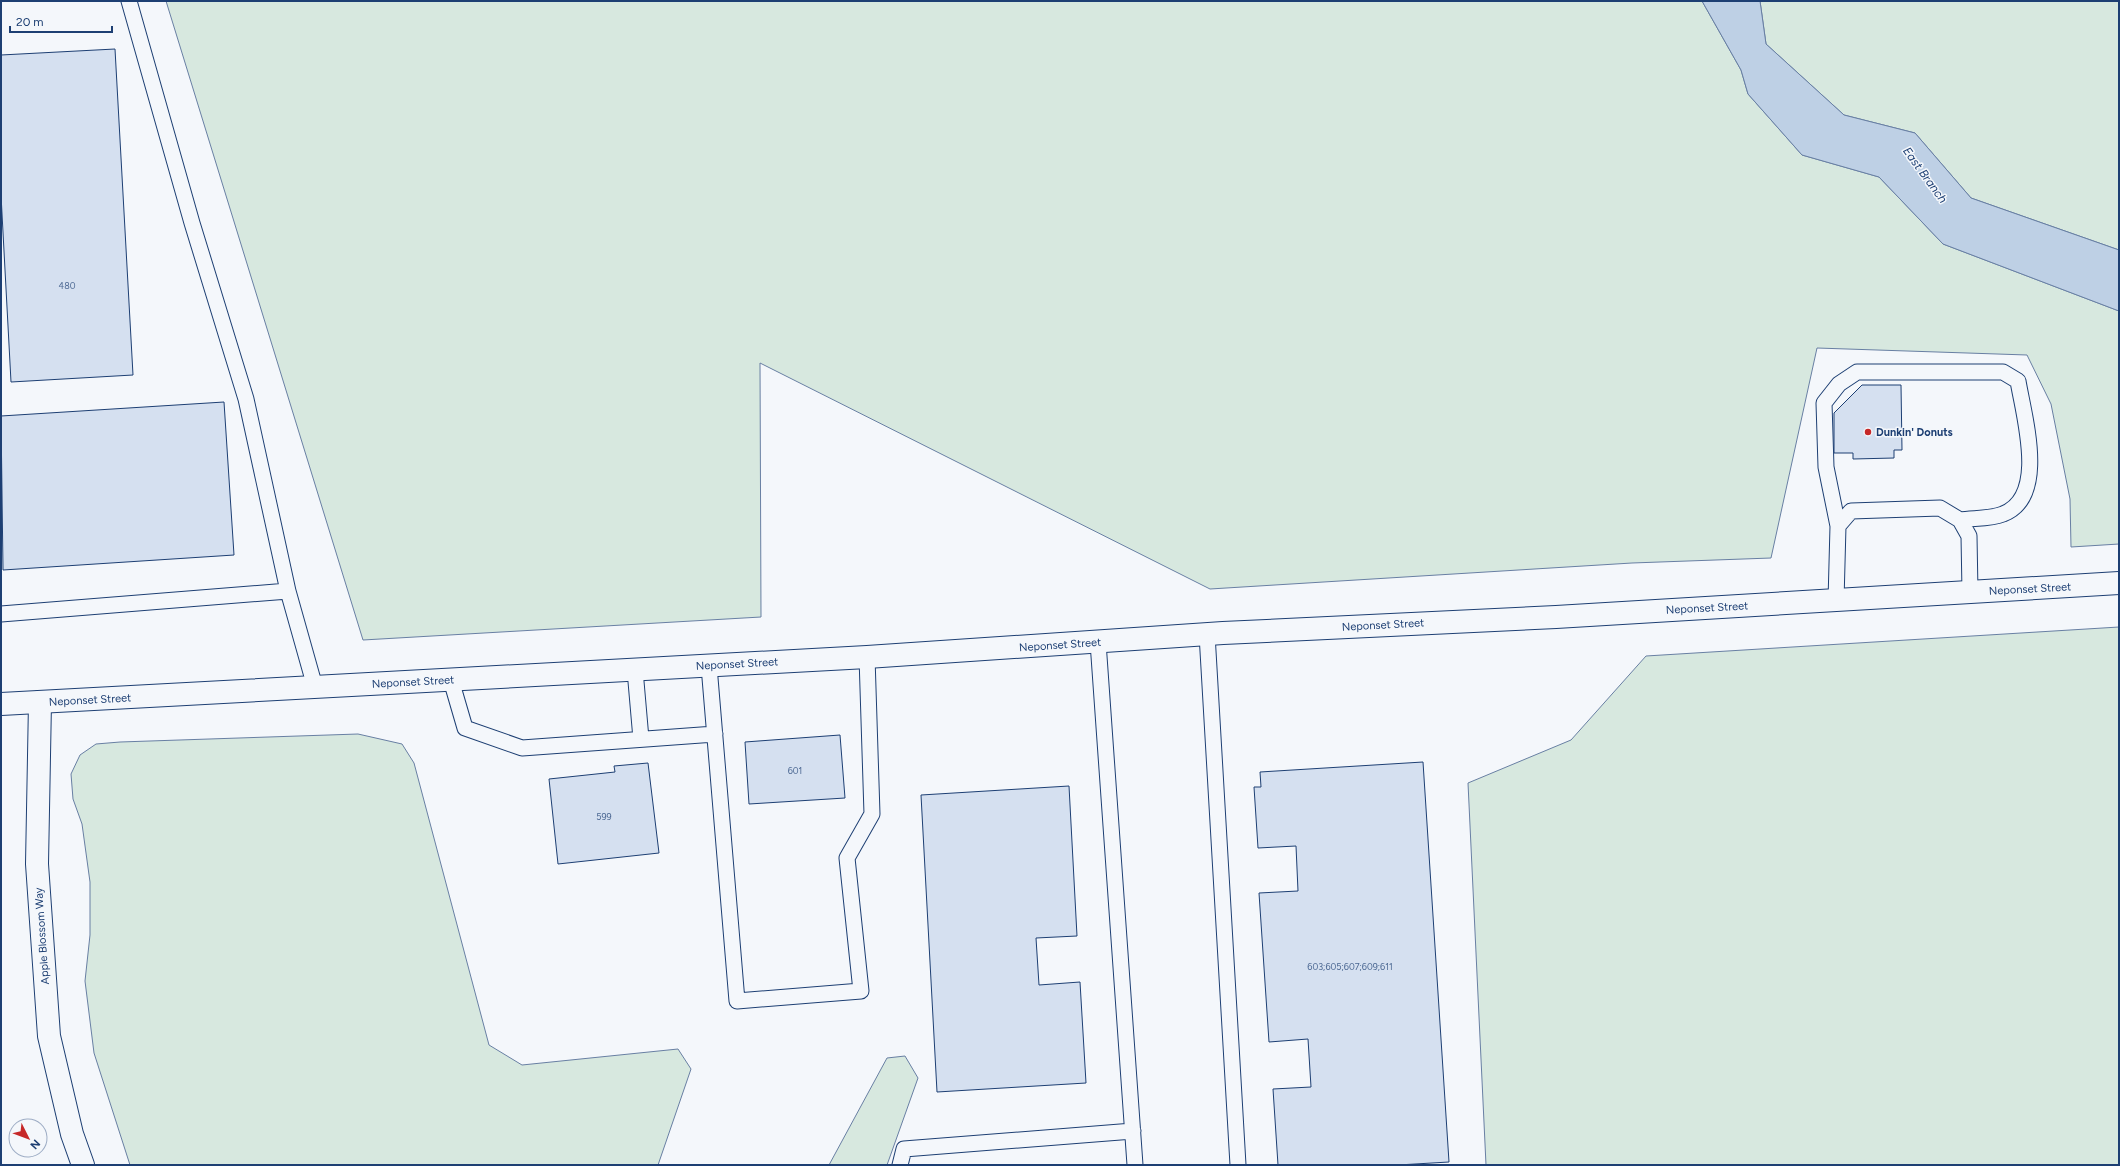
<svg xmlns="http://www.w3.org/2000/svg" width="2120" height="1166" font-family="Figtree,sans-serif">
  <rect width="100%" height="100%" fill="#f4f7fb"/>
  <path fill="#d7e8df" stroke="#687fa3" d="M166,1H1702L1741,70L1748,94L1802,155L1879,177L1943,244L2119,311V544L2071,547L2070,499L2051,404L2027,355L1817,348L1771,558L1632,563L1210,589L760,363L761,617L363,640Z
    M1760,1H2119V250L1971,198L1915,133L1844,115L1766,44Z
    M2119,627V1165H1486L1468,783L1571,740L1646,656Z
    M358,734L402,744L414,763L489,1045L522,1065L678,1049L691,1069L658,1165H130L94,1053L85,981L90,935V882L82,824L73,799L71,774L80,755L96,744L120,742Z
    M905,1056L918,1078L887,1165H829L887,1058Z"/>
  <path fill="#bed0e5" stroke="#687fa3" d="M1702,1H1760L1766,44L1844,115L1915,133L1971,198L2119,250V311L1943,244L1879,177L1802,155L1748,94L1741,70Z"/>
  <path fill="#d5e0f0" stroke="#1d3f73" d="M115,49L133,375L11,382L1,195V55Z
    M1862,385H1901L1902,450H1894V458L1853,459V453H1834V413Z
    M224,402L234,555L3,570L1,416Z
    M840,735L845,798L749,804L745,742Z
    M1423,762L1449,1162L1398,1165H1278L1273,1089L1311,1087L1308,1039L1269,1042L1259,893L1298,891L1296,846L1258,848L1254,787H1261L1260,772Z
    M648,763L659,853L558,864L549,779L615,772L614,766Z
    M1069,786L1077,936L1036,938L1039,985L1080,982L1086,1083L937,1092L921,795Z"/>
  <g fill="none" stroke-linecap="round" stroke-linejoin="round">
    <defs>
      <path id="service" d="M129,1L192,223L246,399L288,591
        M1838,526L1826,467L1824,403L1839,384L1857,372H2003L2018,381C2024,417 2048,497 2003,514C1991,519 1973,518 1960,520
        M1836,601L1838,526L1851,511L1940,508L1960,520L1969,536L1970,592
        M1,614L288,591L315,687
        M1207,634L1238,1165
        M1098,642L1135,1165
        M709,666L737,1001L861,991L847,858L872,814L867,657
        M635,670L641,739
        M451,680L465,728L522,748L715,734
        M900,1165L904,1149L1133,1131"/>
      <path id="minor" d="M40,702L37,864L49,1036L72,1134L83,1165"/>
      <path id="secondary" d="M1,704L867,657L1223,633L1556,617L2119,583"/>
    </defs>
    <use href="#service" stroke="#1d3f73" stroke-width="17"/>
    <use href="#minor" stroke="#1d3f73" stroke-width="24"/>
    <use href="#secondary" stroke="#1d3f73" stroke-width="24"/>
    <use href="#service" stroke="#f4f7fb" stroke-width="15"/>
    <use href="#minor" stroke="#f4f7fb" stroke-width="22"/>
    <use href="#secondary" stroke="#f4f7fb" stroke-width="22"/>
  </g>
  <circle fill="#c62828" stroke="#f4f7fb" stroke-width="1.5" cx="1868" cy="432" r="4"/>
  <g text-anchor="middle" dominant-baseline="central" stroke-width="3" stroke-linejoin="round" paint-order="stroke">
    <g font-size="9" fill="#4b6792">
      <text x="67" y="285">480</text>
      <text x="795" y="770">601</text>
      <text x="604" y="816">599</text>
      <text x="1350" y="966">603;605;607;609;611</text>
    </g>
    <g font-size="11" font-weight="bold" fill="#1d3f73" stroke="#f4f7fb" text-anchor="start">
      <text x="1876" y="432">Dunkin' Donuts</text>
    </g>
    <g font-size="11" fill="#1d3f73" stroke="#f4f7fb">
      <text transform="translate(2030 589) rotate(-3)">Neponset Street</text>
      <text transform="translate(1707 608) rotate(-3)">Neponset Street</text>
      <text transform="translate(1383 625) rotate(-3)">Neponset Street</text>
      <text transform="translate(1060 645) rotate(-4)">Neponset Street</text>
      <text transform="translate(737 664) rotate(-3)">Neponset Street</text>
      <text transform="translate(413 682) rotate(-3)">Neponset Street</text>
      <text transform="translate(90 700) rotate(-3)">Neponset Street</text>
      <text transform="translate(42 936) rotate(-94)">Apple Blossom Way</text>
    </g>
    <g font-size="12" font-style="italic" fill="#1d3f73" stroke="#f4f7fb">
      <text transform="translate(1925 175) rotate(54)">East Branch</text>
    </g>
  </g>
  <rect width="2120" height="1166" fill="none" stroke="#1d3f73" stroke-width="4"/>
  <g transform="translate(28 1138) rotate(132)"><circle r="19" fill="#f4f7fb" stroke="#9eadc5"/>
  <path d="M0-3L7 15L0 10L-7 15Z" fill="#c62828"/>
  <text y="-6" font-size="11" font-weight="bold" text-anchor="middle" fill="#1d3f73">N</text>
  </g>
  <path d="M10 26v6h102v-6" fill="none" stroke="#1d3f73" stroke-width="2"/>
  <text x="16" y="26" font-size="12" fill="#1d3f73" stroke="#f4f7fb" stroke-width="3" paint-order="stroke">20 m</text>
</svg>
